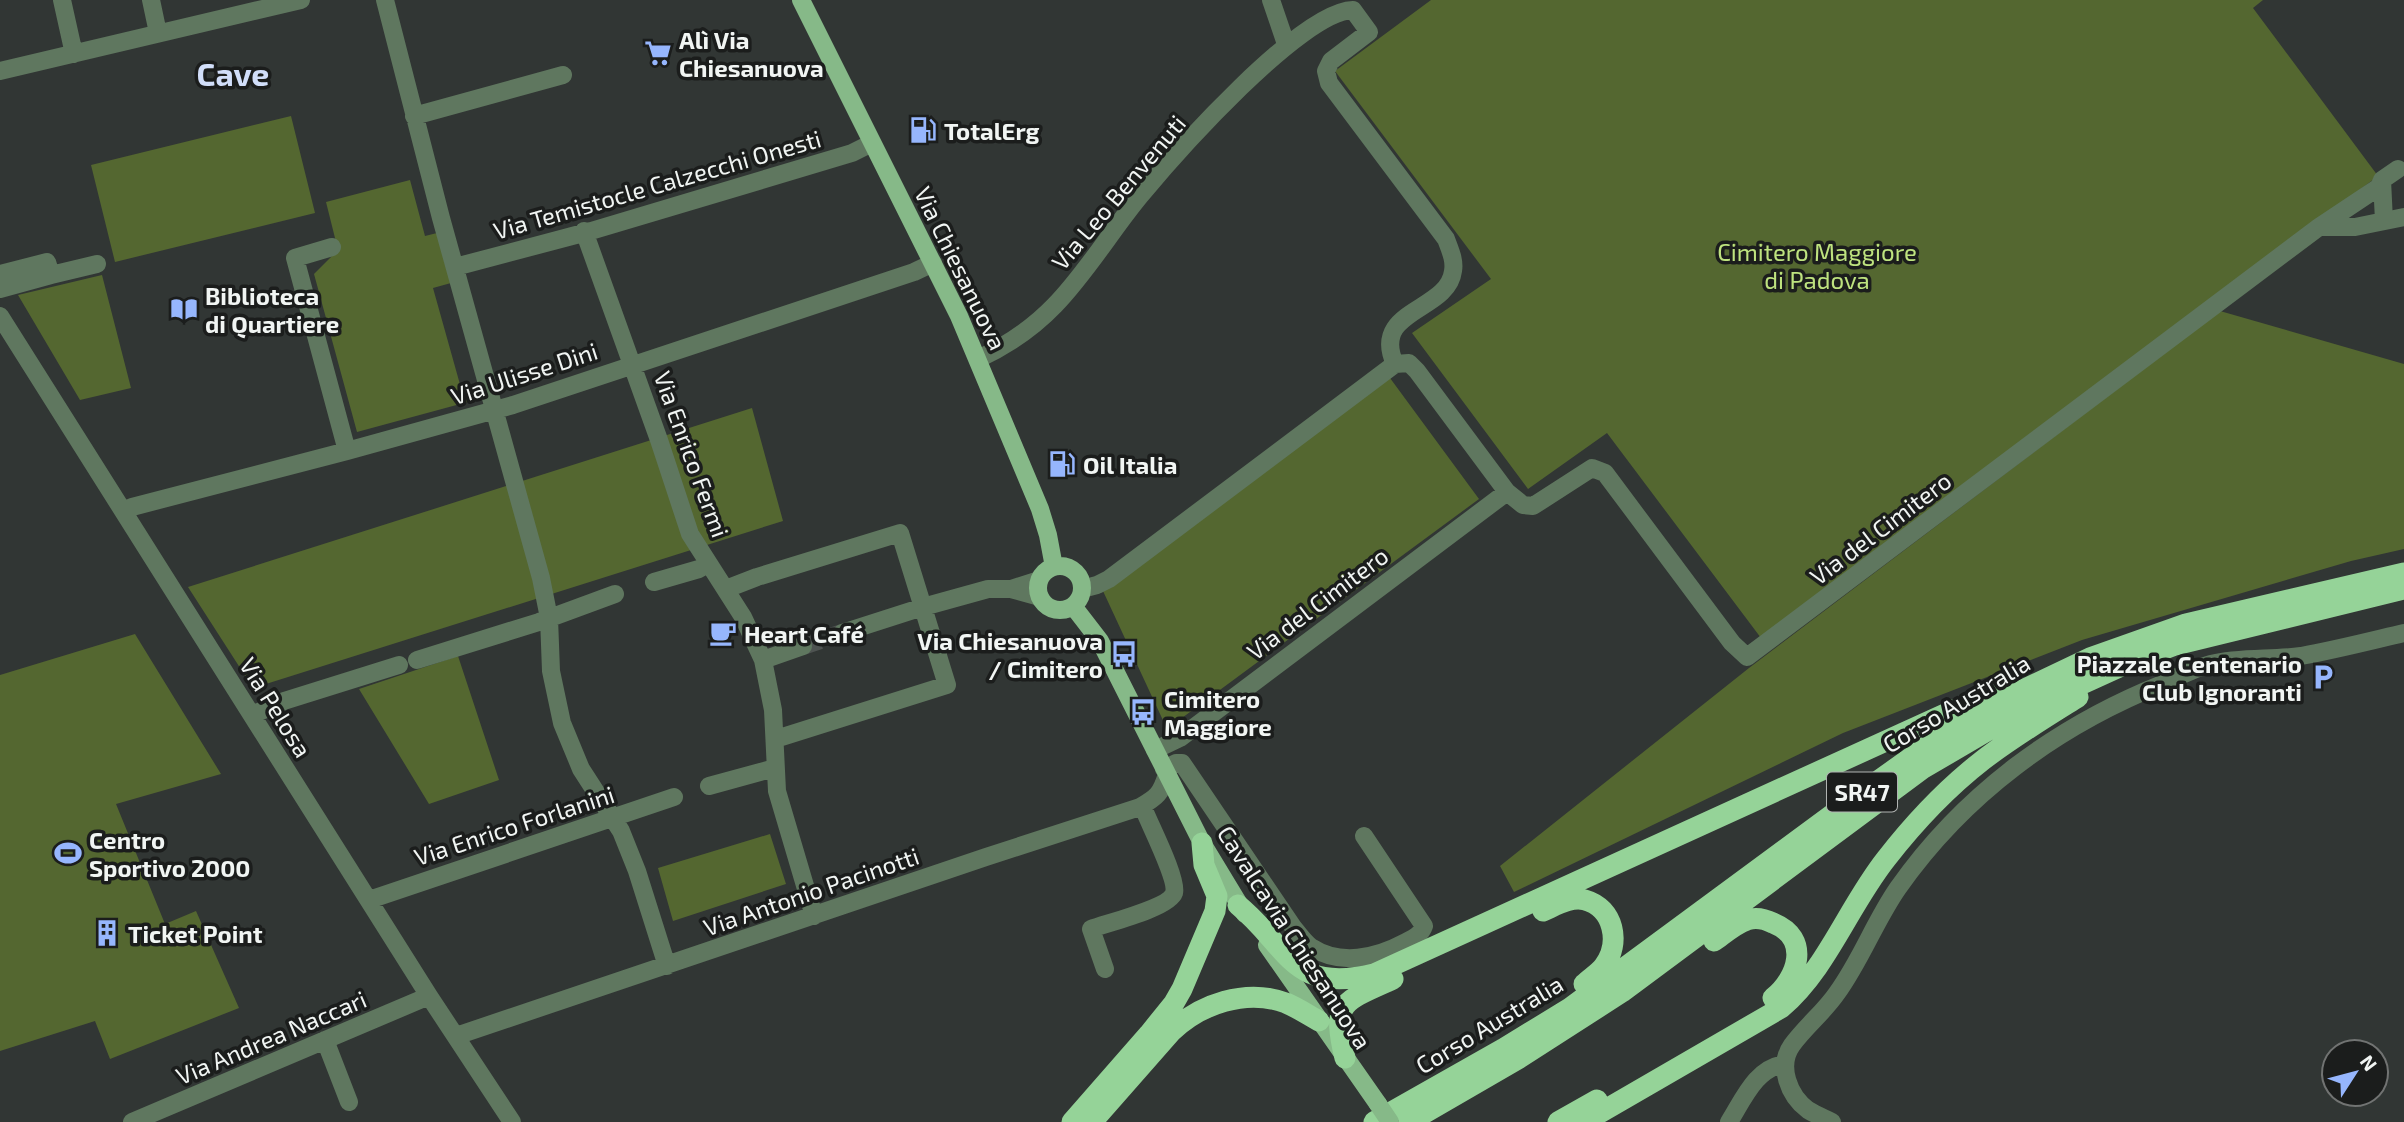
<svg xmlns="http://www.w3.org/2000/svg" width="2404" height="1122" font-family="'Exo 2',sans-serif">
  <rect width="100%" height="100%" fill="#313634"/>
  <path fill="#546730" d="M1431,0H2263L2253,8L2378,176L1761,638L1607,433L1528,489L1412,333L1491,279L1335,71Z
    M291,116L315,213L115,262L91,165Z
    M410,180L425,236L437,233L451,283L433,288L461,388L475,400L357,432L314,274L338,250L326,202Z
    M102,275L131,388L80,400L18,295Z
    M2220,311L2404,364V549L2351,561L2082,640L1843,733L1514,892L1500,866L1749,668Z
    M1390,378L1479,499L1167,729L1103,591Z
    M752,408L783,521L253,688L188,587Z
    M135,634L221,774L116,804L165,924L196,911L239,1008L110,1059L95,1021L0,1051V675Z
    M458,656L499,780L429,804L359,689Z
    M770,834L786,884L673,921L658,868Z"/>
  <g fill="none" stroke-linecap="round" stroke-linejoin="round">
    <path stroke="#4e5351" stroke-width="18" stroke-dasharray="18 9" stroke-linecap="butt" d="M803,646L842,633"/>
    <path stroke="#5f775f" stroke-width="18" d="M62,0L74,54
      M151,0L158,33
      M385,0L441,218L541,578L549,618L551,671L562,723L581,769L621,831L637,871L667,966
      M1271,0L1286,44
      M0,71L301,0
      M414,116L563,75
      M2382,180L2384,221
      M2319,227H2355L2404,217
      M584,231L659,440L690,534L743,617L763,660L773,710L777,791L814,916
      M332,247L295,258L347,451
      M455,267L591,231L852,153L872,143
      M0,274L47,262L51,275L0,289
      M51,275L97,264
      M0,316L429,996L512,1122
      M978,359C1006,346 1033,328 1055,305C1087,272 1111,231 1140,196C1175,154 1301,11 1353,10L1369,32L1331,61L1326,71L1329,83L1446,239C1450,250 1455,260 1453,271C1448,312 1370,309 1395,364
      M1507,492L1523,505L1533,506L1592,468L1605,473L1732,643L1747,657L2319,227L2379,187L2382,180L2398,169
      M124,512L132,507L347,451L513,405L914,272L933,263
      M654,582L699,569L708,564
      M726,589L757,577L900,533L947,685L782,737H775
      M1011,589L1039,580
      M1082,589L1097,585L1109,579L1395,364L1409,363L1417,371L1507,492L1180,738L1155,750
      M842,633L923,607L988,589H1011L1040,597
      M417,660L539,622L615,594
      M763,660L803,646
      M252,715L284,701L399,665
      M1164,769L1176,763H1182L1293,927C1298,933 1304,942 1311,947C1340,966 1376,958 1404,943C1413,938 1421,935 1424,926L1364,836
      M709,786L775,768
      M369,900L674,797
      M1105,969L1091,929C1107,923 1169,908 1174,893C1178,880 1151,827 1145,812L1140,807
      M456,1036L986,857L1140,807C1157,797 1161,794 1167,774
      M325,1040L349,1102
      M132,1122L429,996
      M1729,1122C1743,1100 1756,1067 1785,1064
      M1832,1122C1824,1118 1816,1115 1808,1110C1789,1096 1777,1066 1792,1045C1806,1026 1824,1012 1837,993C1861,960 1875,921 1898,888C1964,794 2057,726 2162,684C2178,677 2195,668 2211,664C2240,657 2271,660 2301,656C2335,650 2370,641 2404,633"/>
    <path stroke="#86b988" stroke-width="18" d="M801,0L959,316L1040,509L1048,535L1054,567
      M1038 588a22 22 0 1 1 44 0a22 22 0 1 1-44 0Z
      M1073,606L1100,641L1202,843L1245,914
      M1267,945L1378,1104"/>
    <path stroke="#95d398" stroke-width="21" d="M1238,905C1290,948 1291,994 1374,974L1989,694
      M1543,911C1555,906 1571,896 1585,900C1614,908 1621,943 1604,966C1599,973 1590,978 1584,984
      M1714,941C1724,934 1735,924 1747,920C1755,917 1765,919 1773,923C1811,938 1798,978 1773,998
      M1345,1058C1331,1000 1344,1002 1393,979
      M1072,1122L1149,1034L1174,1003L1182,989L1215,911L1217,896L1204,865L1202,843
      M1092,1122L1171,1032C1200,1004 1246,988 1286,1003C1298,1008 1308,1015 1319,1021
      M1374,1122L1503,1049L1570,1008L1871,786L1927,746L2012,695L2090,658L2186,624L2404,573
      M1409,1122L1518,1059L1622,992L1922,769L2016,714L2126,664L2175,645L2404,589
      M1558,1122L1597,1100
      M1584,1122L1781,1008C1827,969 1848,907 1886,859C1914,823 1947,788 1983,760C2013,737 2046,717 2078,697"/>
    <path stroke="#86b988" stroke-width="18" d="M1378,1104L1390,1122"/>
  </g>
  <defs>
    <symbol id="supermarket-bare" viewBox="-9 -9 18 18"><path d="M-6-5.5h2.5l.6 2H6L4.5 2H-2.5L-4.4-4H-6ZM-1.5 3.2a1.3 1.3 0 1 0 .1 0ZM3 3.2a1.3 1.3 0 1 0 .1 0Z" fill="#96b6fd" stroke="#1b1d1c" stroke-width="2.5" paint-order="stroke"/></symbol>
    <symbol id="fuel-bare" viewBox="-9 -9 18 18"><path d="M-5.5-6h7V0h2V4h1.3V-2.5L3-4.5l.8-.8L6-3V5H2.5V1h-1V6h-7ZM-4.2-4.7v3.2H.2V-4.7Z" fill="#96b6fd" stroke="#1b1d1c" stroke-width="2.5" paint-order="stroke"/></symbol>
    <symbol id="library-bare" viewBox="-9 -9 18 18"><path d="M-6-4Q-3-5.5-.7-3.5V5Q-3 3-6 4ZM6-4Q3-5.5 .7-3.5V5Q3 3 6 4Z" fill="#96b6fd" stroke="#1b1d1c" stroke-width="2.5" paint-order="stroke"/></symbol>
    <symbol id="cafe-bare" viewBox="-9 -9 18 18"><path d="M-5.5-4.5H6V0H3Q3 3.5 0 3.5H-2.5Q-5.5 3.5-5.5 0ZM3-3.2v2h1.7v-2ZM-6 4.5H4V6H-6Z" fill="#96b6fd" stroke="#1b1d1c" stroke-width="2.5" paint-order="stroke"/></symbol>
    <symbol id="bus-bare" viewBox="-9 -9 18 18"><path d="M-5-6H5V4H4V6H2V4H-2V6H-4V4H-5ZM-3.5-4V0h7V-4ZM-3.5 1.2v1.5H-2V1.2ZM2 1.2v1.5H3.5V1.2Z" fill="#96b6fd" stroke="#1b1d1c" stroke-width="2.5" paint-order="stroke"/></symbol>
    <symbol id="parking-bare" viewBox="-9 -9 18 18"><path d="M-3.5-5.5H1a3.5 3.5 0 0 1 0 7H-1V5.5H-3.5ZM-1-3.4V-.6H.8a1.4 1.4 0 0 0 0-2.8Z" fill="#96b6fd" stroke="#1b1d1c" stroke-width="2.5" paint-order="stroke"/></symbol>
    <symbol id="stadium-bare" viewBox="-9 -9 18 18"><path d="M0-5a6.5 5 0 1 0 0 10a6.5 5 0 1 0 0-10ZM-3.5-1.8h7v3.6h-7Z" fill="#96b6fd" stroke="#1b1d1c" stroke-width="2.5" paint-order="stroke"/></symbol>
    <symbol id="building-bare" viewBox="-9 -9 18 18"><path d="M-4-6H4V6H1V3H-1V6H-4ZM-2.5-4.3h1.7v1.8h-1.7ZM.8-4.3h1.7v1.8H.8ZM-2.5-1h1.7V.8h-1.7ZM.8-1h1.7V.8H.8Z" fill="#96b6fd" stroke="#1b1d1c" stroke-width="2.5" paint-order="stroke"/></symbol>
  </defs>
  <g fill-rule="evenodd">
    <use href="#supermarket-bare" x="639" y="34" width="38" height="38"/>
    <use href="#fuel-bare" x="904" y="111" width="38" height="38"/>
    <use href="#library-bare" x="165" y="290" width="38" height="38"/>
    <use href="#fuel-bare" x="1043" y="445" width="38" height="38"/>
    <use href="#cafe-bare" x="704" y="614" width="38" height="38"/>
    <use href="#bus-bare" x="1105" y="635" width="38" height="38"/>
    <use href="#parking-bare" x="2304" y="658" width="38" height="38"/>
    <use href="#bus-bare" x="1124" y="693" width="38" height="38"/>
    <use href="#stadium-bare" x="49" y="834" width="38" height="38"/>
    <use href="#building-bare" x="88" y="914" width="38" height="38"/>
  </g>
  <g text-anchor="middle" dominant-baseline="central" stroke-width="7" stroke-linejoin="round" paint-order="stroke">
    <rect fill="#1b1d1c" stroke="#b1b4b2" stroke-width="2" x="1827" y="772.5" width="70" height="39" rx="5"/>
    <g font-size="23" font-weight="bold" fill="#f1f5f3">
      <text x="1862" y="792">SR47</text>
    </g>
    <g font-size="24" font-weight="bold" fill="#f1f5f3" stroke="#1b1d1c" text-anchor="start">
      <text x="679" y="39">Alì Via<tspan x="679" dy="28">Chiesanuova</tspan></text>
      <text x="944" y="130">TotalErg</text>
      <text x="205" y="295">Biblioteca<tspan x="205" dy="28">di Quartiere</tspan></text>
      <text x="1083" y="464">Oil Italia</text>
      <text x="744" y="633">Heart Café</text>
      <text x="1103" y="640" text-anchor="end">Via Chiesanuova<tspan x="1103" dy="28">/ Cimitero</tspan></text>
      <text x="2302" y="663" text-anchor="end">Piazzale Centenario<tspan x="2302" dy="28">Club Ignoranti</tspan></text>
      <text x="1164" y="698">Cimitero<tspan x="1164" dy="28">Maggiore</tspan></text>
      <text x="89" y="839">Centro<tspan x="89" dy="28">Sportivo 2000</tspan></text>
      <text x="128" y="933">Ticket Point</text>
    </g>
    <g font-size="24" fill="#f1f5f3" stroke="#1b1d1c">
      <text transform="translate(657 184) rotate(-16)">Via Temistocle Calzecchi Onesti</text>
      <text transform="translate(1118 192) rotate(-50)">Via Leo Benvenuti</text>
      <text transform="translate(961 268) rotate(64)">Via Chiesanuova</text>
      <text transform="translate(524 373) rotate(-18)">Via Ulisse Dini</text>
      <text transform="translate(692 454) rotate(70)">Via Enrico Fermi</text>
      <text transform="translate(1880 528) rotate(-37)">Via del Cimitero</text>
      <text transform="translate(1317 603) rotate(-37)">Via del Cimitero</text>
      <text transform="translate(1956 703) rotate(-31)">Corso Australia</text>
      <text transform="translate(276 707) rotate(58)">Via Pelosa</text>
      <text transform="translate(514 825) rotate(-18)">Via Enrico Forlanini</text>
      <text transform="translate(811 891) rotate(-19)">Via Antonio Pacinotti</text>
      <text transform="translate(1295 937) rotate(57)">Cavalcavia Chiesanuova</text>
      <text transform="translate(1489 1024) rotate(-31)">Corso Australia</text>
      <text transform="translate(271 1037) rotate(-23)">Via Andrea Naccari</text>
    </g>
    <g font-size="24" fill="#bee37f" stroke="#1b1d1c">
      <text x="1817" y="251">Cimitero Maggiore<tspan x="1817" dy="28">di Padova</tspan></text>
    </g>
    <g font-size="32" font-weight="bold" fill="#d1def9" stroke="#1b1d1c">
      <text x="233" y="73">Cave</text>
    </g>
  </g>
  <g transform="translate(2355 1073) rotate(54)"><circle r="33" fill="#1b1d1c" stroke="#717372" stroke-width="2"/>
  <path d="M0-5L12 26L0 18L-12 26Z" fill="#96b6fd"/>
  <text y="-10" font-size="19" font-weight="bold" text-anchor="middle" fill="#f1f5f3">N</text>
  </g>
</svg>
